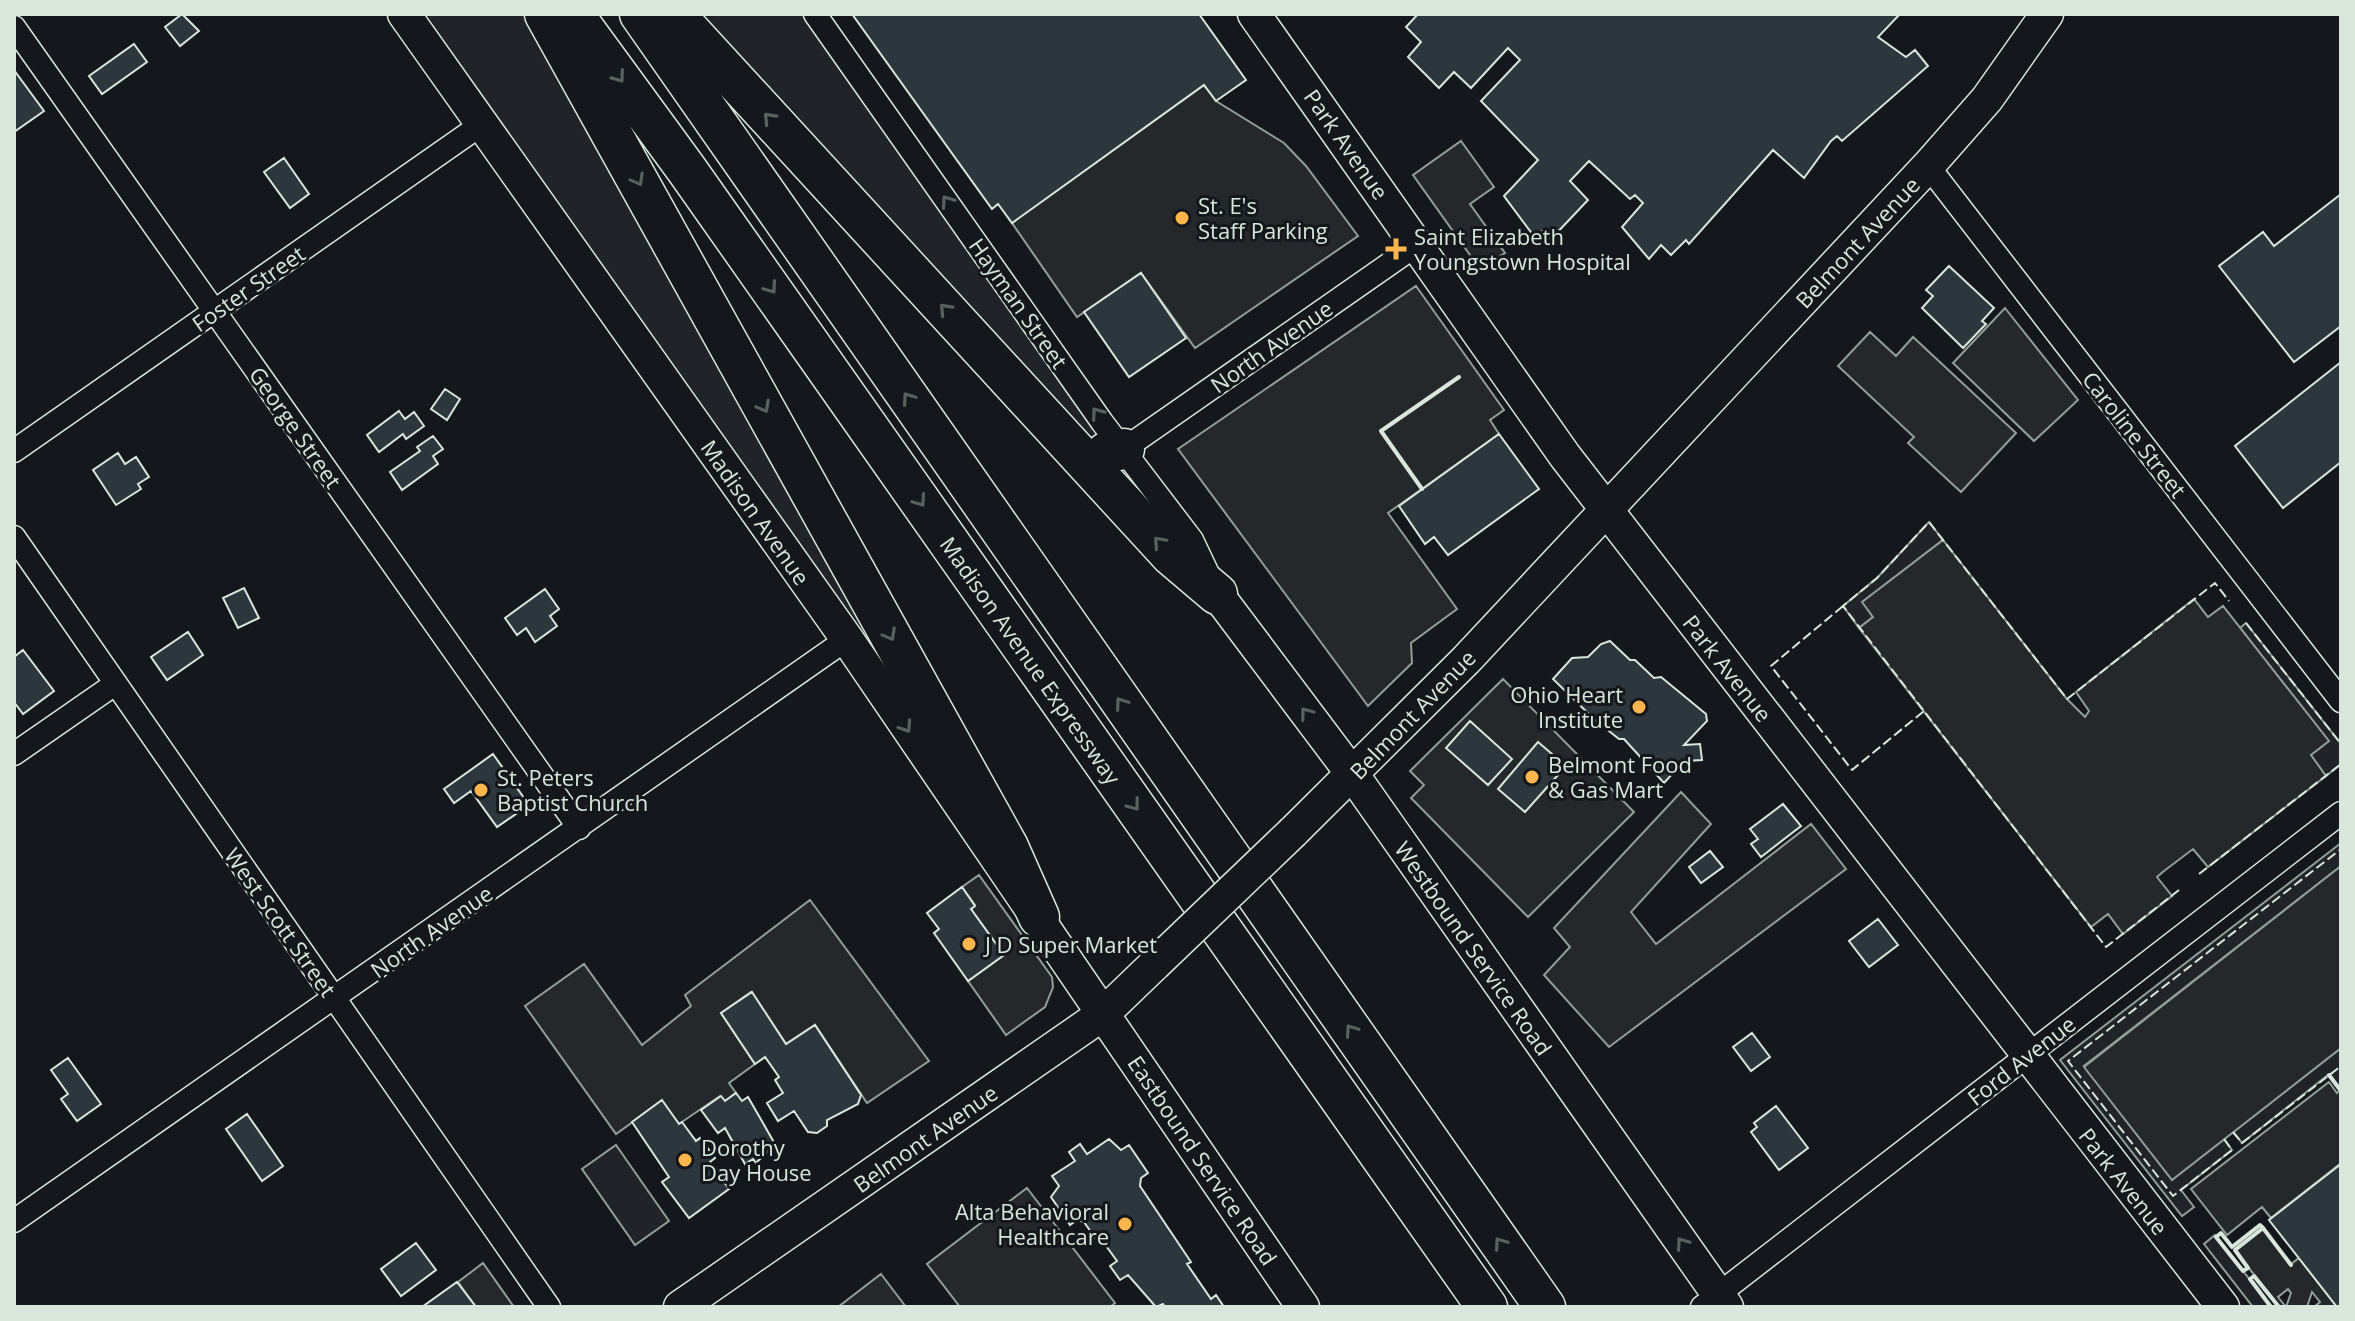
<svg xmlns="http://www.w3.org/2000/svg" width="2355" height="1321" font-family="'Open Sans',sans-serif">
  <rect width="100%" height="100%" fill="#14181c"/>
  <path fill="#202428" stroke="#939e99" stroke-width="2" d="M404,14H545L1008,847Z
    M674,14H815L1102,422L1091,465Z
    M1929,522L1943,540L1863,602L1873,617L1859,628L1843,606L1877,578Z
    M2246,623L2341,744V764L2326,776L2310,755L2328,741L2240,628Z
    M2341,843V866L2084,1066L2172,1179L2224,1139L2232,1150L2181,1190L2194,1207L2182,1216L2060,1060Z
    M2341,1048V1090L2328,1075L2242,1143L2233,1132Z
    M616,1145L669,1221L635,1245L582,1169Z
    M2215,1235L2271,1307H2253L2204,1244Z"/>
  <path fill="#24282b" stroke="#939e99" stroke-width="2" d="M1204,85L1216,101L1284,143L1306,166L1358,236L1195,348L1141,273L1077,317L1012,223Z
    M1461,141L1494,187L1470,204L1505,253L1480,269L1413,175Z
    M1416,286L1504,410L1490,420L1499,434L1388,513L1457,609L1411,643L1412,663L1368,706L1178,449Z
    M2005,308L2078,400L2034,441L1953,363Z
    M1870,332L1896,356L1913,337L2016,433L1961,492L1908,443L1914,437L1838,366Z
    M1943,540L2067,699L2085,717L2089,711L2076,692L2194,599L2208,617L2223,606L2329,741L2311,755L2326,776L2208,867L2193,849L2164,871L2157,877L2172,896L2123,934L2108,914L2091,927L1859,628L1873,617L1862,602Z
    M1503,679L1634,812L1528,917L1411,798L1424,785L1410,771Z
    M1681,792L1711,824L1631,912L1656,944L1811,824L1846,869L1609,1047L1544,975L1570,947L1554,928Z
    M2341,866V1048L2172,1180L2084,1067Z
    M979,875L1052,977L1053,987L1045,1007L1006,1035L968,981L1004,955L971,909L975,905L962,887Z
    M810,900L929,1061L867,1103L815,1025L786,1044L751,992L721,1013L755,1064L729,1083L736,1093L725,1101L720,1096L679,1124L662,1101L616,1134L525,1006L584,964L642,1045L691,1006L685,995Z
    M2329,1082L2337,1093L2341,1090V1163L2271,1218L2262,1207L2227,1235L2191,1189Z
    M1027,1188L1115,1303L1110,1307H960L927,1264Z
    M2263,1228L2291,1264L2299,1258L2337,1307H2314L2320,1302L2312,1292L2307,1307H2286L2291,1293L2288,1289L2278,1297L2286,1307H2279L2235,1250Z
    M483,1263L514,1307H476L458,1282Z
    M881,1274L906,1307H838Z"/>
  <path fill="#2c363c" stroke="#d8e6dc" stroke-width="2" d="M182,14L199,31L180,46L165,27Z
    M852,14H1199L1246,80L1216,101L1204,85L1012,223L998,204L992,209Z
    M1418,14H1900L1878,37L1906,57L1915,50L1928,66L1842,141L1837,136L1831,141L1804,178L1773,150L1689,244L1686,240L1671,255L1661,245L1649,259L1622,227L1643,203L1635,195L1630,199L1589,161L1570,181L1588,200L1551,239L1542,231L1536,239L1504,196L1538,160L1481,101L1520,60L1508,48L1471,88L1454,72L1439,88L1408,57L1421,42L1406,27Z
    M134,44L147,62L102,94L89,76Z
    M14,70L44,111L14,132Z
    M284,158L309,194L290,208L264,172Z
    M2341,194V326L2294,362L2219,266L2263,232L2274,246Z
    M1949,266L1994,308L1982,321L1986,324L1963,348L1922,308L1933,296L1926,290Z
    M1141,273L1186,338L1129,377L1084,312Z
    M2341,362V462L2283,508L2235,446Z
    M445,389L460,399L447,420L431,409Z
    M399,411L405,419L414,412L424,426L406,439L403,434L379,452L367,435Z
    M1499,434L1539,489L1448,555L1434,537L1425,544L1399,506Z
    M433,436L443,449L433,456L438,464L402,490L390,472L420,451L417,447Z
    M118,453L125,464L136,457L149,477L138,484L141,489L116,505L93,470Z
    M244,588L259,618L238,628L223,598Z
    M545,589L559,609L550,616L557,626L535,642L526,628L517,635L505,618Z
    M188,632L203,655L167,680L151,657Z
    M1610,641L1630,660H1635L1654,678L1661,677L1706,714L1707,721L1684,745L1700,744L1702,760L1684,761L1664,783L1624,739H1619L1595,720L1553,679L1572,658L1588,657L1601,644Z
    M23,650L54,691L23,714L14,702V657Z
    M1470,721L1512,759L1488,785L1446,748Z
    M1538,742L1566,766L1525,812L1498,789Z
    M493,754L529,805L497,827L471,791L454,803L444,789Z
    M1783,804L1801,826L1761,857L1751,844L1758,839L1750,829Z
    M1710,851L1723,867L1701,883L1689,867Z
    M962,887L975,906L971,909L1004,955L968,981L934,933L939,929L927,913Z
    M1878,919L1898,945L1869,967L1849,941Z
    M752,992L786,1044L815,1025L861,1095L858,1104L827,1120V1126L817,1133L808,1132L794,1111L778,1121L767,1103L783,1093L775,1080L779,1077L765,1057L755,1064L721,1013Z
    M1752,1033L1770,1057L1751,1071L1733,1047Z
    M68,1058L101,1104L77,1121L61,1099L68,1094L51,1070Z
    M736,1093L742,1101L748,1097L775,1144L756,1163L753,1159L745,1164L725,1128L718,1133L701,1110L721,1096L725,1101Z
    M662,1100L679,1124L682,1122L696,1141L700,1138L715,1158L710,1162L729,1189L689,1218L662,1182L669,1177L632,1122Z
    M1776,1106L1808,1148L1779,1170L1751,1132L1757,1127L1754,1123Z
    M247,1114L283,1166L262,1181L226,1129Z
    M1109,1139L1121,1150L1129,1145L1148,1173L1141,1178L1140,1186L1191,1262L1187,1264L1211,1299L1216,1295L1224,1307H1165L1163,1304L1156,1307L1128,1275L1120,1280L1110,1266L1117,1261L1101,1239L1098,1242L1084,1222L1077,1220L1070,1225L1051,1197L1059,1186L1052,1176L1075,1161L1069,1152L1080,1144L1087,1154Z
    M2341,1164V1307H2337L2269,1220Z
    M416,1243L436,1270L401,1296L381,1269Z
    M457,1282L476,1307H422Z"/>
  <g fill="none" stroke-linecap="round" stroke-linejoin="round">
    <defs>
      <path id="street" d="M815,14L1102,422L1192,540L1210,578
        M14,27L579,828
        M1928,166L2341,701
        M1124,449L1418,244
        M14,451L482,124
        M14,537L549,1307
        M14,754L115,684
        M14,1221L847,639
        M1702,1307L2341,813"/>
      <path id="secondary" d="M404,14L847,639L1303,1307
        M1254,14L1565,456L2223,1307
        M1217,594L1353,775L1727,1307
        M1293,832L1466,660L1928,166L1987,99L2047,14
        M680,1307L1103,1014L1155,964"/>
      <path id="highway" d="M545,14L1008,847L1039,917
        M573,14L687,170L1487,1307
        M640,14L1545,1307
        M674,14L1171,555L1217,594
        M1091,465L1107,452L1124,449"/>
    </defs>
    <use href="#street" stroke="#d8e6dc" stroke-width="25"/>
    <use href="#secondary" stroke="#d8e6dc" stroke-width="35"/>
    <use href="#highway" stroke="#d8e6dc" stroke-width="43"/>
    <use href="#street" stroke="#14181c" stroke-width="22"/>
    <use href="#secondary" stroke="#14181c" stroke-width="32"/>
    <use href="#highway" stroke="#14181c" stroke-width="40"/>
    <defs>
      <path id="secondary-bridge" d="M1155,964L1293,832"/>
    </defs>
    <use href="#secondary-bridge" stroke="#d8e6dc" stroke-width="35" stroke-linecap="butt"/>
    <use href="#secondary-bridge" stroke="#14181c" stroke-width="32"/>
    <path stroke="#d8e6dc" stroke-width="2" stroke-dasharray="10 4" stroke-linecap="butt" d="M1843,606L1771,666L1852,770L1924,711
      M2246,623L2341,744
      M2199,874L2341,764
      M2179,890L2106,947L1843,606L1877,578L1929,522L2067,699L2215,583L2229,601
      M2233,1132L2242,1143L2341,1066
      M2224,1139L2232,1150L2173,1196L2068,1061L2341,849"/>
    <path stroke="#d8e6dc" stroke-width="4" d="M1422,489L1381,431L1459,377
      M2329,1075L2341,1091
      M2260,1225L2263,1228L2235,1250L2248,1268L2243,1271L2216,1237L2221,1233L2232,1247Z
      M2263,1228L2291,1265
      M2271,1307L2250,1279L2254,1276L2279,1307"/>
  </g>
  <defs><path id="oneway-chevron" d="M-2-3.5L2.5 0L-2 3.5" fill="none" stroke-width="1.6" stroke-linecap="round" stroke-linejoin="round" transform="scale(2)"/></defs>
  <g stroke="#59605f">
    <use href="#oneway-chevron" transform="translate(619 77) rotate(54)"/>
    <use href="#oneway-chevron" transform="translate(769 118) rotate(-133)"/>
    <use href="#oneway-chevron" transform="translate(638 180) rotate(61)"/>
    <use href="#oneway-chevron" transform="translate(947 201) rotate(-125)"/>
    <use href="#oneway-chevron" transform="translate(771 288) rotate(55)"/>
    <use href="#oneway-chevron" transform="translate(945 309) rotate(-133)"/>
    <use href="#oneway-chevron" transform="translate(908 398) rotate(-125)"/>
    <use href="#oneway-chevron" transform="translate(764 407) rotate(61)"/>
    <use href="#oneway-chevron" transform="translate(1097 413) rotate(-126)"/>
    <use href="#oneway-chevron" transform="translate(920 501) rotate(55)"/>
    <use href="#oneway-chevron" transform="translate(1159 542) rotate(-132)"/>
    <use href="#oneway-chevron" transform="translate(890 635) rotate(61)"/>
    <use href="#oneway-chevron" transform="translate(1121 703) rotate(-125)"/>
    <use href="#oneway-chevron" transform="translate(1306 713) rotate(-127)"/>
    <use href="#oneway-chevron" transform="translate(906 727) rotate(56)"/>
    <use href="#oneway-chevron" transform="translate(1134 805) rotate(53)"/>
    <use href="#oneway-chevron" transform="translate(1351 1030) rotate(-125)"/>
    <use href="#oneway-chevron" transform="translate(1500 1243) rotate(-125)"/>
    <use href="#oneway-chevron" transform="translate(1682 1243) rotate(-125)"/>
  </g>
  <g fill="#ffb74d" stroke="#14181c" stroke-width="3">
    <circle cx="1182" cy="218" r="8"/>
    <path d="M1392 237h8v8h8v8h-8v8h-8v-8h-8v-8h8z"/>
    <circle cx="1639" cy="707" r="8"/>
    <circle cx="1532" cy="777" r="8"/>
    <circle cx="481" cy="790" r="8"/>
    <circle cx="969" cy="944" r="8"/>
    <circle cx="685" cy="1160" r="8"/>
    <circle cx="1125" cy="1224" r="8"/>
  </g>
  <g text-anchor="middle" dominant-baseline="central" stroke-width="6" stroke-linejoin="round" paint-order="stroke">
    <g font-size="22" fill="#d8e6dc" stroke="#14181c">
      <text transform="translate(1347 144) rotate(55)">Park Avenue</text>
      <text transform="translate(1857 242) rotate(-47)">Belmont Avenue</text>
      <text transform="translate(248 288) rotate(-35)">Foster Street</text>
      <text transform="translate(1019 303) rotate(55)">Hayman Street</text>
      <text transform="translate(1271 346) rotate(-35)">North Avenue</text>
      <text transform="translate(296 427) rotate(55)">George Street</text>
      <text transform="translate(2135 434) rotate(52)">Caroline Street</text>
      <text transform="translate(756 512) rotate(55)">Madison Avenue</text>
      <text transform="translate(1031 660) rotate(55)">Madison Avenue Expressway</text>
      <text transform="translate(1728 668) rotate(52)">Park Avenue</text>
      <text transform="translate(1412 714) rotate(-46)">Belmont Avenue</text>
      <text transform="translate(281 922) rotate(55)">West Scott Street</text>
      <text transform="translate(431 931) rotate(-35)">North Avenue</text>
      <text transform="translate(1474 948) rotate(55)">Westbound Service Road</text>
      <text transform="translate(2021 1060) rotate(-38)">Ford Avenue</text>
      <text transform="translate(925 1138) rotate(-35)">Belmont Avenue</text>
      <text transform="translate(1203 1160) rotate(56)">Eastbound Service Road</text>
      <text transform="translate(2124 1181) rotate(52)">Park Avenue</text>
    </g>
    <g font-size="22" fill="#d8e6dc" stroke="#14181c" text-anchor="start">
      <text x="1198" y="205">St. E's<tspan x="1198" dy="25">Staff Parking</tspan></text>
      <text x="1414" y="236">Saint Elizabeth<tspan x="1414" dy="25">Youngstown Hospital</tspan></text>
      <text x="1623" y="694" text-anchor="end">Ohio Heart<tspan x="1623" dy="25">Institute</tspan></text>
      <text x="1548" y="764">Belmont Food<tspan x="1548" dy="25">&amp; Gas Mart</tspan></text>
      <text x="497" y="777">St. Peters<tspan x="497" dy="25">Baptist Church</tspan></text>
      <text x="985" y="944">J D Super Market</text>
      <text x="701" y="1147">Dorothy<tspan x="701" dy="25">Day House</tspan></text>
      <text x="1109" y="1211" text-anchor="end">Alta Behavioral<tspan x="1109" dy="25">Healthcare</tspan></text>
    </g>
  </g>
  <rect width="2355" height="1321" fill="none" stroke="#d8e6dc" stroke-width="32"/>
</svg>
